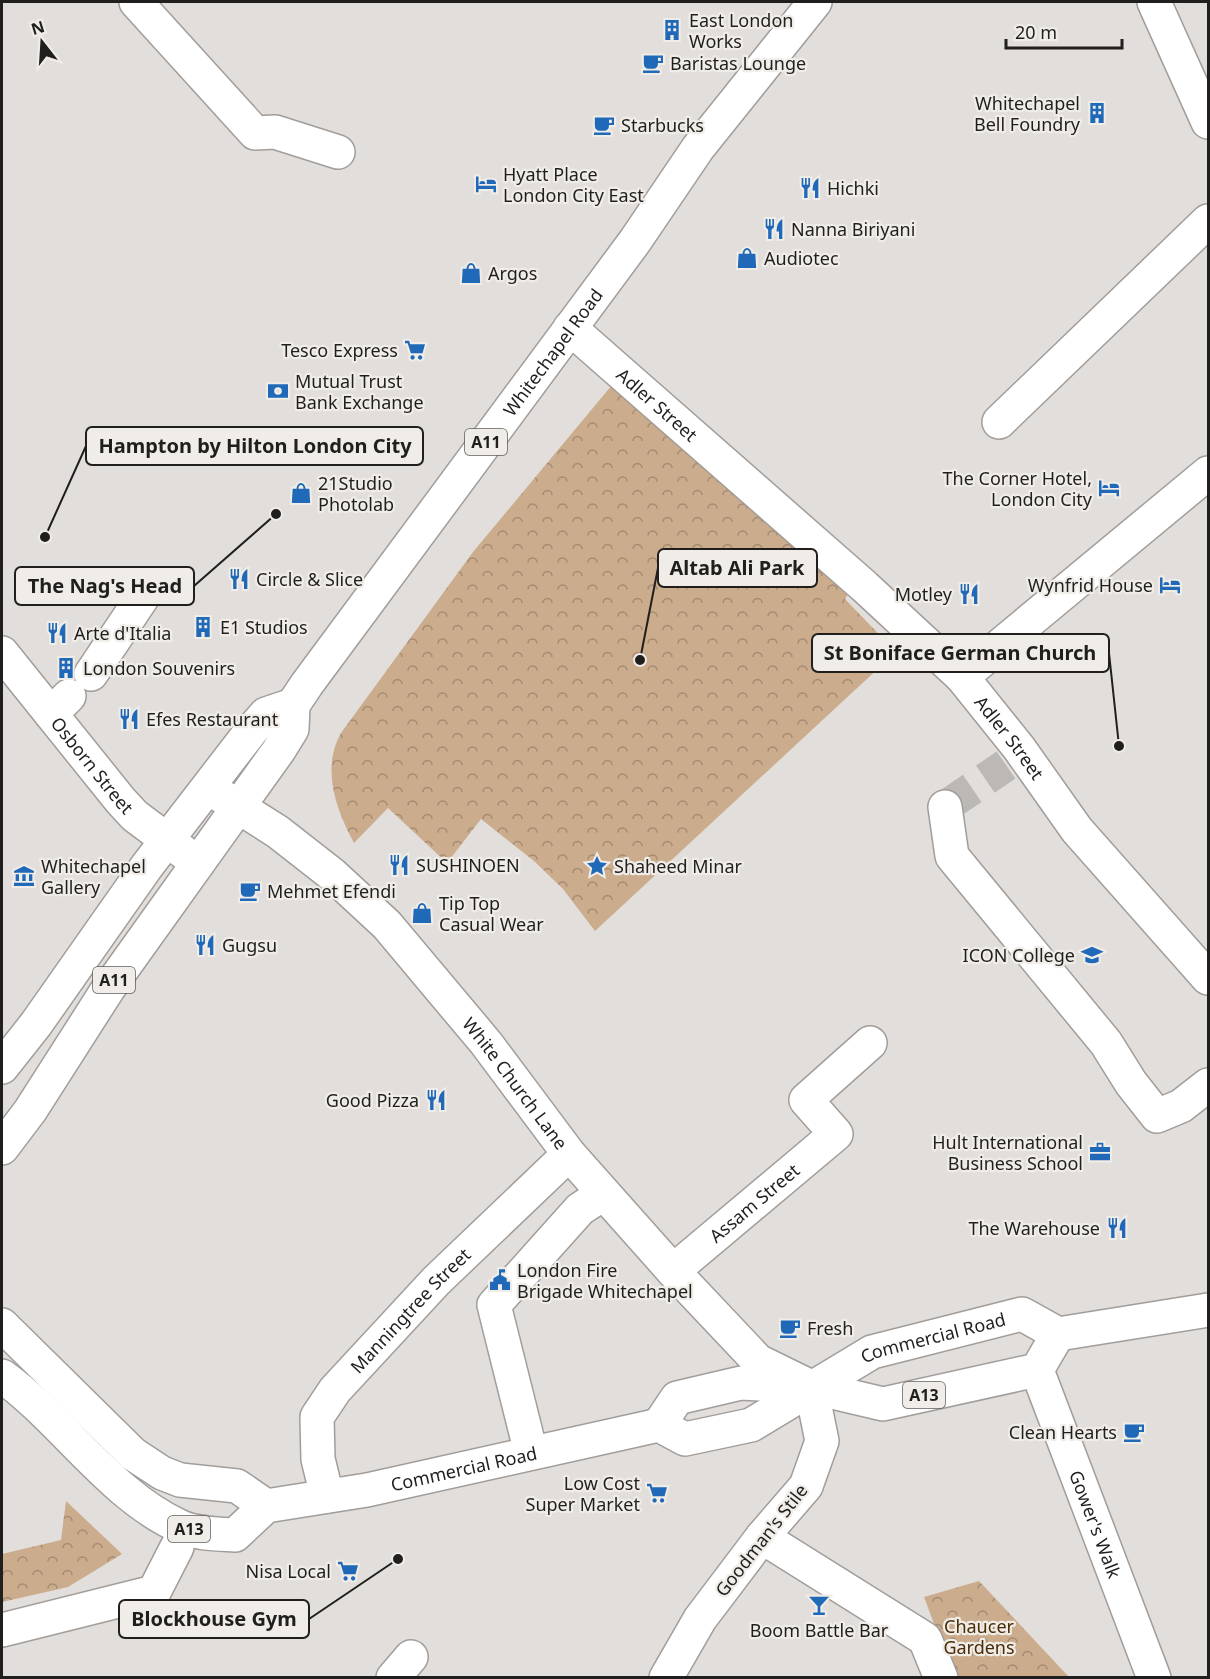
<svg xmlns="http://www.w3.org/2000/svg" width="1210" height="1679" font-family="'Noto Sans',sans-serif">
  <defs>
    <pattern id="park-crowns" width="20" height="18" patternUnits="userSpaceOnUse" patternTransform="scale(1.5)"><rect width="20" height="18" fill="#cbac8c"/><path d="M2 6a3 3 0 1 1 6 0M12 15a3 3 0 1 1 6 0" fill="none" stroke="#a48b72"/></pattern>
  </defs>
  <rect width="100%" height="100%" fill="#e2dedb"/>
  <path fill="url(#park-crowns)" d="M612,385L849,592L845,599L896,652L595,931L563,889L534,861L481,819L447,863L388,808L354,843C336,809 321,769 341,733L473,552Z
    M66,1501L122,1554L68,1587L2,1602V1554L61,1540Z
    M979,1581L1069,1677H954L924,1597Z"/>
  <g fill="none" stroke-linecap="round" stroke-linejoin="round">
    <path stroke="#bbb8b5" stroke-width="33" stroke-dasharray="33 16" stroke-linecap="butt" d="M945,807L1006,765"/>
    <defs>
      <g id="minor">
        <path d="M136,2L255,133L275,132L338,152"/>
        <path d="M1154,2L1208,122"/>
        <path id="s1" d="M570,328L864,586L962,677L1019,748L1077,830L1208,978"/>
        <path d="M999,422L1208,221"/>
        <path d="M91,674L146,592"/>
        <path d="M962,677L1208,473"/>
        <path d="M51,714L69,696"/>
        <path d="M945,807L952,856L1106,1043L1131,1083L1157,1116L1181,1106L1208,1085"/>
        <path id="s2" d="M673,1271L836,1134L806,1100L870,1043"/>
        <path id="s3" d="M1037,1370L1154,1678"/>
        <path d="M531,1453L494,1305L580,1209L603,1194"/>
        <path id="s4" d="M327,1496L318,1459L317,1417L335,1390L436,1281L569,1154"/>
        <path d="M762,1537L925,1639L941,1678"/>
        <path d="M2,1630L154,1592L177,1547"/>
        <path d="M393,1678L411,1657"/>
      </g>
      <g id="major">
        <path id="s5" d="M2,653L121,801L135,816L198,863"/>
        <path id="s6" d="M209,788L278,832L333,875L387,925L486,1043L569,1154L673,1271L758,1361L811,1387L822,1441L806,1486L762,1537L700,1619L666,1678"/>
      </g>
      <g id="highway">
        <path d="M2,1067L36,1024L147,866L251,731L266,714L293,705"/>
        <path id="s7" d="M2,1148L30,1111L108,989L279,750L292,729L293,705L307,684L635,241L698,148L815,2"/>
        <path d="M2,1325L133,1454L162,1473L180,1480L237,1486L266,1506"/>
        <path id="s8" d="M2,1376C63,1420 111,1496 181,1527C197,1534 218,1534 235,1535L266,1506L367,1490L659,1425L685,1439L751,1425L872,1352L1022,1314L1058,1334L1208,1310"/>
        <path d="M659,1425L677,1398L741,1383L811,1387L883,1404L1037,1370L1058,1334"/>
      </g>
    </defs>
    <use href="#minor" stroke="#a19d9a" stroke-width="36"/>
    <use href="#major" stroke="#a19d9a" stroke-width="36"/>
    <use href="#highway" stroke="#a19d9a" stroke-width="36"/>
    <use href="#minor" stroke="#fff" stroke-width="33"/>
    <use href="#major" stroke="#fff" stroke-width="33"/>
    <use href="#highway" stroke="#fff" stroke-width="33"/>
  </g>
  <defs>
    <symbol id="building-bare" viewBox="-9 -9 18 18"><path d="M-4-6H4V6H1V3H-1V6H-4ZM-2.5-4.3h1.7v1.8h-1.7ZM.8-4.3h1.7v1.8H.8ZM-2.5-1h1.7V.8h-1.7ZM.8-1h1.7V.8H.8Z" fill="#1f69b8" stroke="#f0ece8" stroke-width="2.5" paint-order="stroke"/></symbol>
    <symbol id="cafe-bare" viewBox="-9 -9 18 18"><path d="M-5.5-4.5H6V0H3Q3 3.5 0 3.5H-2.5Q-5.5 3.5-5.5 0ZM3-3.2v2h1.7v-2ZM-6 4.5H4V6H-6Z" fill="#1f69b8" stroke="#f0ece8" stroke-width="2.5" paint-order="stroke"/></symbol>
    <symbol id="hotel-bare" viewBox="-9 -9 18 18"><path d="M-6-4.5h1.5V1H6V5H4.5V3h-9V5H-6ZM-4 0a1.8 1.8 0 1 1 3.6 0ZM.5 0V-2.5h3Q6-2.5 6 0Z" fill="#1f69b8" stroke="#f0ece8" stroke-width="2.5" paint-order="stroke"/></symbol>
    <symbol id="restaurant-bare" viewBox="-9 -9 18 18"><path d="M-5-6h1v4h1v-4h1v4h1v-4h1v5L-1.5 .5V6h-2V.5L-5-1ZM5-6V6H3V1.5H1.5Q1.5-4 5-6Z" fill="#1f69b8" stroke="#f0ece8" stroke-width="2.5" paint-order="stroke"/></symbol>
    <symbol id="shop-bare" viewBox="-9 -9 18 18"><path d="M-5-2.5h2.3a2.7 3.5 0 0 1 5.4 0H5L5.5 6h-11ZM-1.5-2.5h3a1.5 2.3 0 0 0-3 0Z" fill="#1f69b8" stroke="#f0ece8" stroke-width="2.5" paint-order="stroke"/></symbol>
    <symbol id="supermarket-bare" viewBox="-9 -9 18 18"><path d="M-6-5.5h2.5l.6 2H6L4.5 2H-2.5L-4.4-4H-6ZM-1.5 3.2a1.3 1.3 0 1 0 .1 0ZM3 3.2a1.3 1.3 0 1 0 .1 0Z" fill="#1f69b8" stroke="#f0ece8" stroke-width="2.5" paint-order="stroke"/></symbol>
    <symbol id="bank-bare" viewBox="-9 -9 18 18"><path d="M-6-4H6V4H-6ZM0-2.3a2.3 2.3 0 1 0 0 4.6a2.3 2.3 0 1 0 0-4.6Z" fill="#1f69b8" stroke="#f0ece8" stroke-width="2.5" paint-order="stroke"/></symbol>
    <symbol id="sight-bare" viewBox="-9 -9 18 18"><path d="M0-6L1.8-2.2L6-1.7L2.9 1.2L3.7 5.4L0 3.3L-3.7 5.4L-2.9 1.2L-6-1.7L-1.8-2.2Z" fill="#1f69b8" stroke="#f0ece8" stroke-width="2.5" paint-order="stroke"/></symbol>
    <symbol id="museum-bare" viewBox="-9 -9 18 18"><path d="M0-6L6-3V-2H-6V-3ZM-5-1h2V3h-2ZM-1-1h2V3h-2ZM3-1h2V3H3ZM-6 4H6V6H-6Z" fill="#1f69b8" stroke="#f0ece8" stroke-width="2.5" paint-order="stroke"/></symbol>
    <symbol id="university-bare" viewBox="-9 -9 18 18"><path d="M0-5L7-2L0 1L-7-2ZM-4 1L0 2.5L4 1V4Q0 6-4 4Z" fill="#1f69b8" stroke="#f0ece8" stroke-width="2.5" paint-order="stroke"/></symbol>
    <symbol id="office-bare" viewBox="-9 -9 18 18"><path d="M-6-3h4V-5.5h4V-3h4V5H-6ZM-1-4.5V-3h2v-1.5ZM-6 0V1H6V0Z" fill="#1f69b8" stroke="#f0ece8" stroke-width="2.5" paint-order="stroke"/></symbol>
    <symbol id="civic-bare" viewBox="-9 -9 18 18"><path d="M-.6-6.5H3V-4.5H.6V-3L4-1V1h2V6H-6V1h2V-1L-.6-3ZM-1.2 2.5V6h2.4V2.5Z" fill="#1f69b8" stroke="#f0ece8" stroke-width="2.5" paint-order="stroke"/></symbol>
    <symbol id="bar-bare" viewBox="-9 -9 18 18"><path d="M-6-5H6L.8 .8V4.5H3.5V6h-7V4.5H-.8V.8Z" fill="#1f69b8" stroke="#f0ece8" stroke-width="2.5" paint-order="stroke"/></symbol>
  </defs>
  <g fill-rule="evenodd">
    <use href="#building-bare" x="657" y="15" width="30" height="30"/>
    <use href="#cafe-bare" x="638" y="48" width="30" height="30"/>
    <use href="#building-bare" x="1082" y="98" width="30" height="30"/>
    <use href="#cafe-bare" x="589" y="110" width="30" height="30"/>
    <use href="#hotel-bare" x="471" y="169" width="30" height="30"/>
    <use href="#restaurant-bare" x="795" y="173" width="30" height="30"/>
    <use href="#restaurant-bare" x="759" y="214" width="30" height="30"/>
    <use href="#shop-bare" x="732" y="243" width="30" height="30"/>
    <use href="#shop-bare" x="456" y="258" width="30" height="30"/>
    <use href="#supermarket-bare" x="400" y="335" width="30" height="30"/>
    <use href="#bank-bare" x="263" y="376" width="30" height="30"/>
    <use href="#hotel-bare" x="1094" y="473" width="30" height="30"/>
    <use href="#shop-bare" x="286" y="478" width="30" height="30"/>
    <use href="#restaurant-bare" x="224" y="564" width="30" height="30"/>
    <use href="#hotel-bare" x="1155" y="570" width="30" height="30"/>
    <use href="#restaurant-bare" x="954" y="579" width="30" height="30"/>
    <use href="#building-bare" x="188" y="612" width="30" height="30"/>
    <use href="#restaurant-bare" x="42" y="618" width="30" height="30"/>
    <use href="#building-bare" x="51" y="653" width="30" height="30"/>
    <use href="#restaurant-bare" x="114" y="704" width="30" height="30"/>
    <use href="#restaurant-bare" x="384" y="850" width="30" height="30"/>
    <use href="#sight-bare" x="582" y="851" width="30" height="30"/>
    <use href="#museum-bare" x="9" y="861" width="30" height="30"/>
    <use href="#cafe-bare" x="235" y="876" width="30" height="30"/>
    <use href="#shop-bare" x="407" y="898" width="30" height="30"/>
    <use href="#restaurant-bare" x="190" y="930" width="30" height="30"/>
    <use href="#university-bare" x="1077" y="940" width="30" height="30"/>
    <use href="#restaurant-bare" x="421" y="1085" width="30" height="30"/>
    <use href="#office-bare" x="1085" y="1137" width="30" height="30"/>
    <use href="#restaurant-bare" x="1102" y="1213" width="30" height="30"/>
    <use href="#civic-bare" x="485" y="1265" width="30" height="30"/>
    <use href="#cafe-bare" x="775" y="1313" width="30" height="30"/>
    <use href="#cafe-bare" x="1119" y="1417" width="30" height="30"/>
    <use href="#supermarket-bare" x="642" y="1478" width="30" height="30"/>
    <use href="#supermarket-bare" x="333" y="1556" width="30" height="30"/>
    <use href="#bar-bare" x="804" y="1590" width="30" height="30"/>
  </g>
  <g text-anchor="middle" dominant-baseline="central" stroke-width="4.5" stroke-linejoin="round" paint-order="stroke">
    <g fill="#f0ece8" stroke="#5e5c5a" stroke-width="1.5">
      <rect x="465" y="429" width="42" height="26" rx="4.5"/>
      <rect x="93" y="967" width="42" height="26" rx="4.5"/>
      <rect x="903" y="1382" width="42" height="26" rx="4.5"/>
      <rect x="168" y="1516" width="42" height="26" rx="4.5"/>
    </g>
    <g font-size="16" font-weight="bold" fill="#201f1d">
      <text x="486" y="442">A11</text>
      <text x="114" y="980">A11</text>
      <text x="924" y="1395">A13</text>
      <text x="189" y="1529">A13</text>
    </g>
    <g font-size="18" fill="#201f1d" stroke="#f0ece8" text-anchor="start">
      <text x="689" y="20">East London<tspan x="689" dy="21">Works</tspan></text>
      <text x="670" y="63">Baristas Lounge</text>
      <text x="1080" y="103" text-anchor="end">Whitechapel<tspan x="1080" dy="21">Bell Foundry</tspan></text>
      <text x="621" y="125">Starbucks</text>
      <text x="503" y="174">Hyatt Place<tspan x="503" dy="21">London City East</tspan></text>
      <text x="827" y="188">Hichki</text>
      <text x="791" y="229">Nanna Biriyani</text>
      <text x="764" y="258">Audiotec</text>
      <text x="488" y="273">Argos</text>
      <text x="398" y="350" text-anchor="end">Tesco Express</text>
      <text x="295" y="381">Mutual Trust<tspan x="295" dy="21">Bank Exchange</tspan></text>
      <text x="1092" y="478" text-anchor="end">The Corner Hotel,<tspan x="1092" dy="21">London City</tspan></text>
      <text x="318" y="483">21Studio<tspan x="318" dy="21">Photolab</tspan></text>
      <text x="256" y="579">Circle &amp; Slice</text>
      <text x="1153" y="585" text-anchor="end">Wynfrid House</text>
      <text x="952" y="594" text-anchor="end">Motley</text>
      <text x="220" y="627">E1 Studios</text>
      <text x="74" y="633">Arte d'Italia</text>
      <text x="83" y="668">London Souvenirs</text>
      <text x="146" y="719">Efes Restaurant</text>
      <text x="416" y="865">SUSHINOEN</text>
      <text x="41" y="866">Whitechapel<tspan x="41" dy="21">Gallery</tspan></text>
      <text x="614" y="866">Shaheed Minar</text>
      <text x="267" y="891">Mehmet Efendi</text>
      <text x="439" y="903">Tip Top<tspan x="439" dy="21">Casual Wear</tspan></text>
      <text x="222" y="945">Gugsu</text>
      <text x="1075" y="955" text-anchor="end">ICON College</text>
      <text x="419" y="1100" text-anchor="end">Good Pizza</text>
      <text x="1083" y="1142" text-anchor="end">Hult International<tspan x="1083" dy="21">Business School</tspan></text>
      <text x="1100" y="1228" text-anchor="end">The Warehouse</text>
      <text x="517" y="1270">London Fire<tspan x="517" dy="21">Brigade Whitechapel</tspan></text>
      <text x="807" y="1328">Fresh</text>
      <text x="1117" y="1432" text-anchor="end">Clean Hearts</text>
      <text x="640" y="1483" text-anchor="end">Low Cost<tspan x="640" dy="21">Super Market</tspan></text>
      <text x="331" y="1571" text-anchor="end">Nisa Local</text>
      <text x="819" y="1630" text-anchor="middle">Boom Battle Bar</text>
    </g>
    <g font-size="18" fill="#201f1d" stroke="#f0ece8">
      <text stroke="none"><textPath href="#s7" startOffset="972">Whitechapel Road</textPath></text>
      <text stroke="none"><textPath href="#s1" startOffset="116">Adler Street</textPath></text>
      <text stroke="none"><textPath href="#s1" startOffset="602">Adler Street</textPath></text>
      <text stroke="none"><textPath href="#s5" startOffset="144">Osborn Street</textPath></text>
      <text stroke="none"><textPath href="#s6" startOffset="429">White Church Lane</textPath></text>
      <text stroke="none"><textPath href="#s2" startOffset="106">Assam Street</textPath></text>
      <text stroke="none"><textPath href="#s4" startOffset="222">Manningtree Street</textPath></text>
      <text stroke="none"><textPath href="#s8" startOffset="1035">Commercial Road</textPath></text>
      <text stroke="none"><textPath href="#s8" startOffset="534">Commercial Road</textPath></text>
      <text stroke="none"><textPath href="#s3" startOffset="165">Gower's Walk</textPath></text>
      <text transform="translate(761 1540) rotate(-52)">Goodman's Stile</text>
    </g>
    <g font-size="18" fill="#4a2c04" stroke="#f0ece8">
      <text x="979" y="1626">Chaucer<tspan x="979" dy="21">Gardens</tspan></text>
    </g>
  </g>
  <path fill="none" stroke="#201f1d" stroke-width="2" d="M45 537L86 446M640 660L658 568M276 514L194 586M1119 746L1109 653M398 1559L309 1619"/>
  <g fill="#201f1d" stroke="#f0ece8" stroke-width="2">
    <circle cx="45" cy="537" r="6"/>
    <circle cx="640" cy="660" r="6"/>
    <circle cx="276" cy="514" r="6"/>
    <circle cx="1119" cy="746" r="6"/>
    <circle cx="398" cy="1559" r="6"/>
  </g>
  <g fill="#f0ece8" stroke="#201f1d" stroke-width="2">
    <rect x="86" y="427" width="337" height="38" rx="6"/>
    <rect x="658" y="549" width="159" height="38" rx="6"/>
    <rect x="15" y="567" width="179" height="38" rx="6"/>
    <rect x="812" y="634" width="297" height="38" rx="6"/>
    <rect x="119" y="1600" width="190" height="38" rx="6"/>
  </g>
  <g font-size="20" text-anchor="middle" font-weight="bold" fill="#201f1d">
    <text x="255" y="453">Hampton by Hilton London City</text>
    <text x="737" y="575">Altab Ali Park</text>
    <text x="105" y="593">The Nag's Head</text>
    <text x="960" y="660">St Boniface German Church</text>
    <text x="214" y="1626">Blockhouse Gym</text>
  </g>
  <rect width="1210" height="1679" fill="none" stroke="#201f1d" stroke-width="6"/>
  <g transform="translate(42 42) rotate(343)" stroke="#f0ece8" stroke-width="4.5" paint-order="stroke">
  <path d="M0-4.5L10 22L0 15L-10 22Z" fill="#201f1d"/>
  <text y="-9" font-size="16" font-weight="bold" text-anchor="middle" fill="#201f1d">N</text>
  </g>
  <path d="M1006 39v9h116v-9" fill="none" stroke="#201f1d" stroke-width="3"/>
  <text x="1015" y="39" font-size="18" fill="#201f1d" stroke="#f0ece8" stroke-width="4.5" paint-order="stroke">20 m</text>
</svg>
